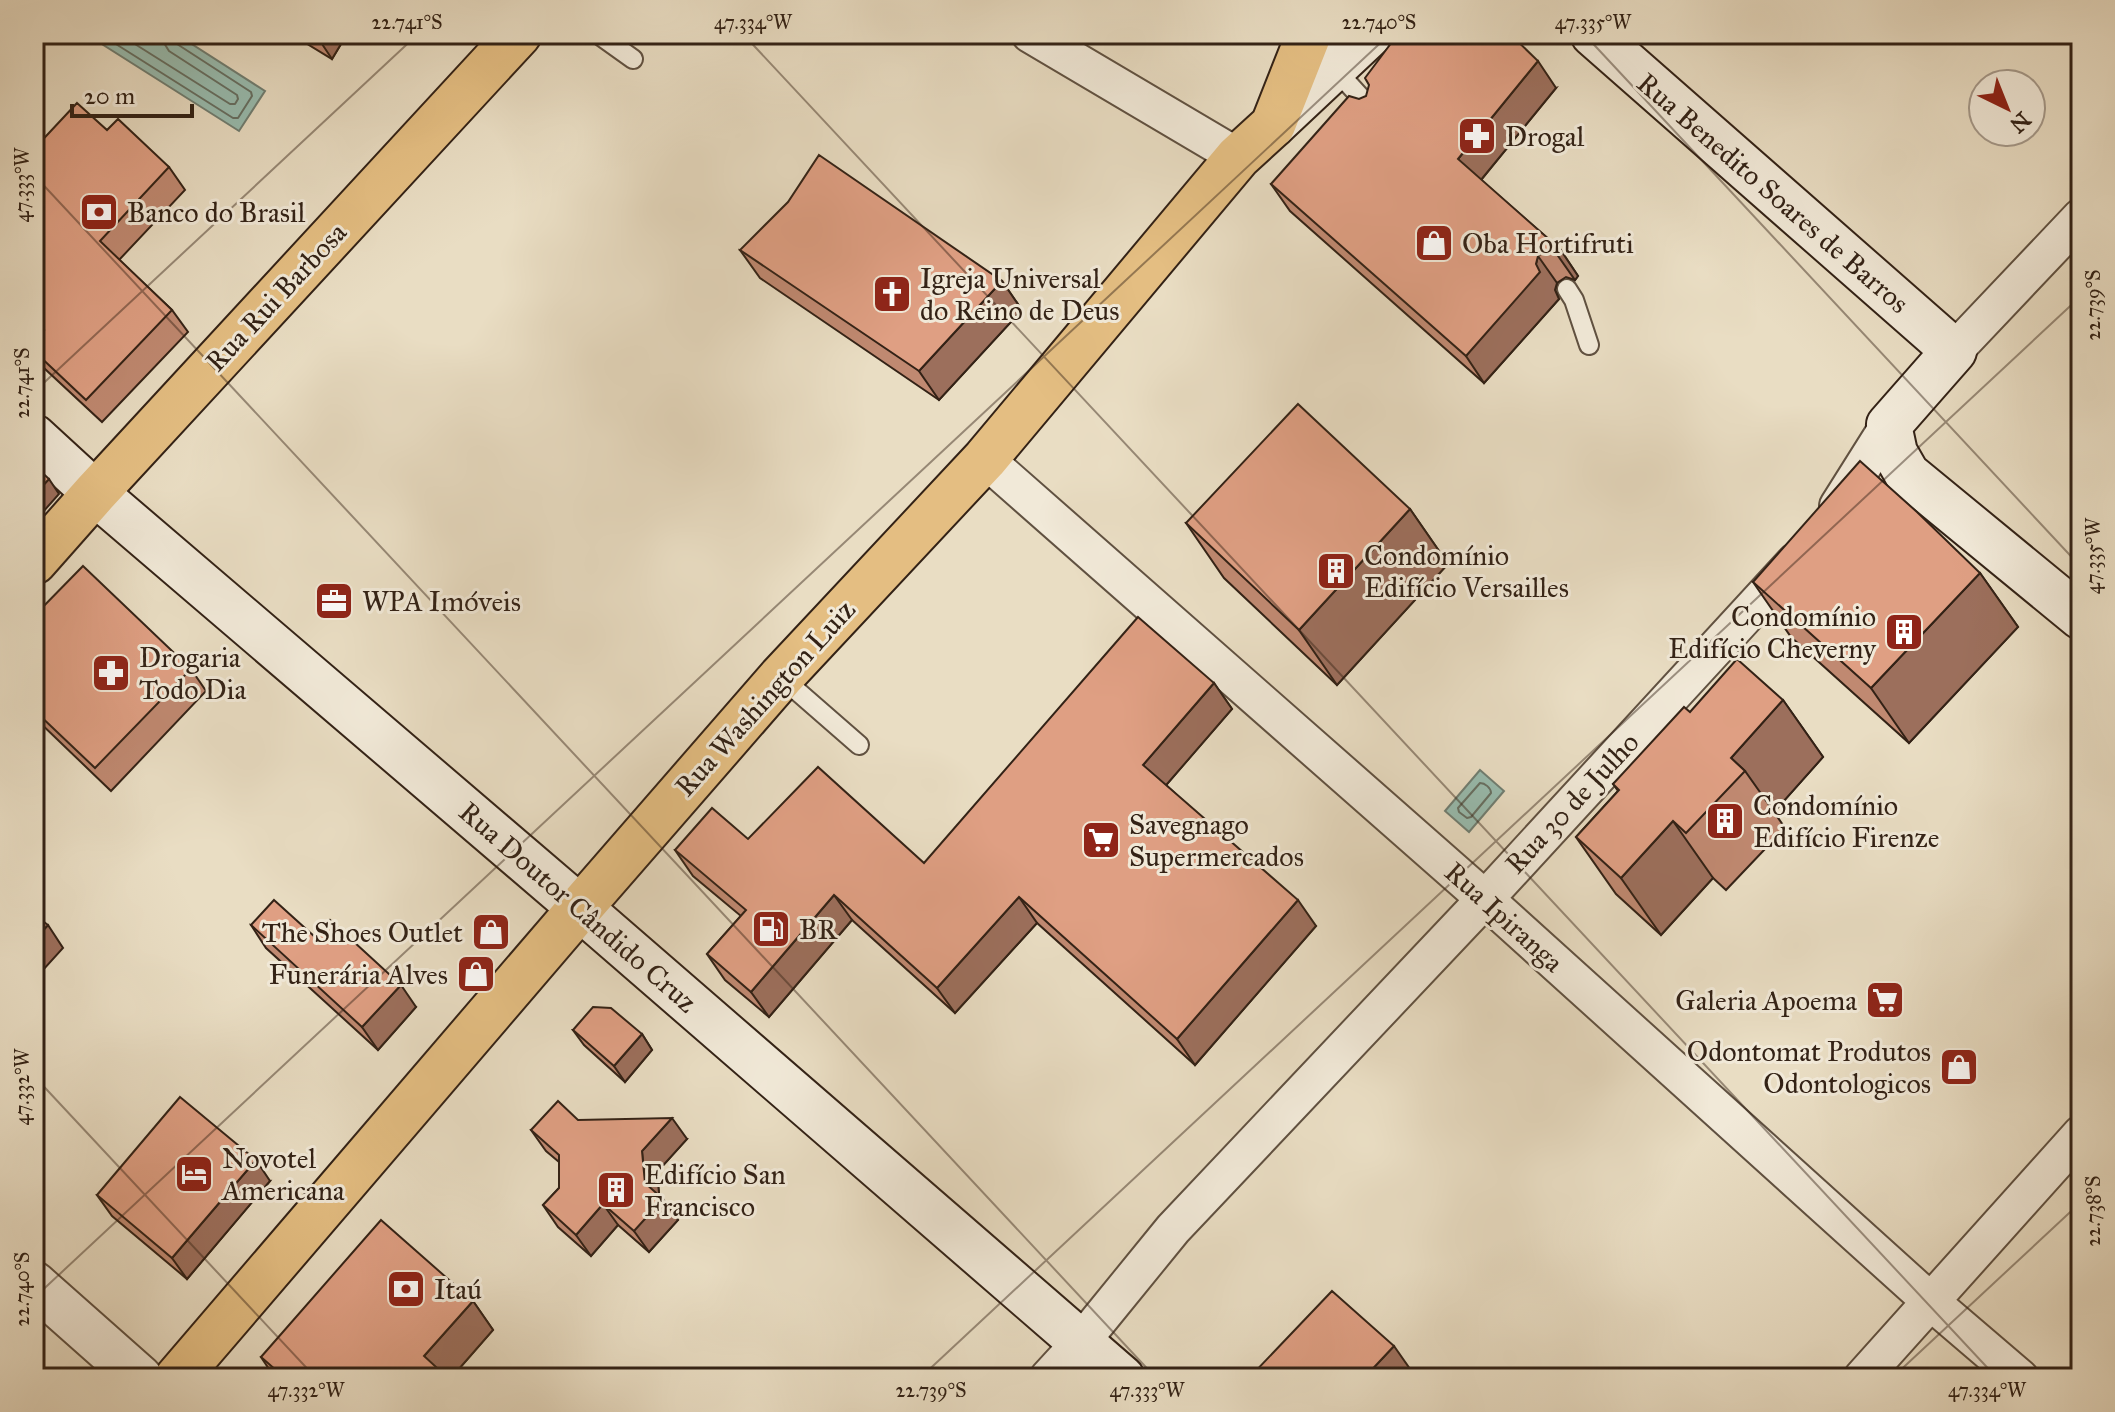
<svg xmlns="http://www.w3.org/2000/svg" width="2115" height="1412" font-family="'IM FELL Great Primer',serif">
  <rect width="100%" height="100%" fill="#e9ddc3"/>
  <filter id="stains"><feTurbulence type="fractalNoise" baseFrequency=".0025" numOctaves="4"/><feColorMatrix values="0 0 0 0 .2 0 0 0 0 .09 0 0 0 0 .02 0 0 0 .5 -.17"/></filter>
  <radialGradient id="worn" r=".72"><stop offset=".6" stop-color="#630" stop-opacity="0"/><stop offset="1" stop-color="#630" stop-opacity=".3"/></radialGradient>
  <path fill="#98bcaf" stroke="#707e72" stroke-width="2" d="M86,34H176L265,91L239,131Z
    M1480,770L1504,791L1469,832L1445,811Z"/>
  <g fill="none" stroke-linecap="round" stroke-linejoin="round">
    <path stroke="#666f62" stroke-width="2" d="M100,34L233,118H238L252,96L251,92L177,44L173,40V34
      M119,34L230,104H235L238,99L237,95L169,51L164,43L163,34
      M1480,783C1485,783 1491,788 1491,793L1471,817L1467,818L1459,812L1458,808Z"/>
    <defs>
      <path id="service" d="M598,34L633,59
        M1334,68L1376,114
        M1567,289L1574,300L1589,345
        M781,677L859,745"/>
      <path id="minor" d="M1030,34L1238,157
        M1954,351L2081,217
        M985,459L1485,899L1930,1301L2020,1378
        M1838,506L1889,425
        M1048,1378L1081,1342L1173,1229L1485,899L1795,562
        M1862,1378L2081,1134"/>
      <path id="tertiary" d="M34,1284L140,1378"/>
      <path id="secondary" d="M1593,34L1954,351L1889,425L1895,453L1907,474L2081,617
        M1273,125L1370,34
        M34,437L95,493L580,908L1122,1378"/>
      <path id="primary" d="M34,562L95,493L519,34
        M177,1378L580,908L781,677L985,459L1238,157L1273,125L1309,34"/>
    </defs>
    <use href="#service" stroke="#605141" stroke-width="22"/>
    <use href="#minor" stroke="#605141" stroke-width="40"/>
    <use href="#tertiary" stroke="#605141" stroke-width="48"/>
    <use href="#secondary" stroke="#332216" stroke-width="48"/>
    <use href="#primary" stroke="#332216" stroke-width="48"/>
    <use href="#service" stroke="#f1e9d8" stroke-width="18"/>
    <use href="#minor" stroke="#f1e9d8" stroke-width="36"/>
    <use href="#tertiary" stroke="#f1e9d8" stroke-width="44"/>
    <use href="#secondary" stroke="#f1e9d8" stroke-width="44"/>
    <use href="#primary" stroke="#e4be82" stroke-width="44"/>
  </g>
  <path fill="#c08971" stroke="#332216" stroke-width="2" d="M291,34H347L332,59Z
    M1556,88L1481,180L1560,249L1578,276L1575,280L1566,277L1557,283L1555,290L1559,299L1484,383L1290,211L1271,184Z
    M107,130L169,167L185,190L119,260L172,310L188,332L102,422L44,368L34,353V340L40,334L34,329V149Z
    M740,250L1002,281L1022,310L939,400L760,278Z
    M1410,509L1448,564L1337,685L1224,578L1186,523Z
    M1980,573L2018,627L1909,743L1791,637L1753,582Z
    M34,616L191,669L206,691L111,791L34,717Z
    M1214,683L1232,709L1166,785L1316,926L1195,1065L1037,923L955,1013L852,920L769,1017L725,980L707,954L741,916L693,876L675,850L748,839L924,863Z
    M1783,700L1823,757L1774,812L1785,828L1726,890L1713,878L1661,935L1616,894L1576,837L1618,791L1613,784L1690,712Z
    M251,925L315,937L416,1007L378,1050L266,948Z
    M573,1030L642,1034L652,1050L625,1082L584,1045Z
    M578,1120L687,1139L657,1172L659,1195L663,1199L678,1220L649,1252L618,1225L591,1256L558,1227L543,1205L559,1188V1162L546,1151L531,1130Z
    M270,1181L187,1279L112,1216L97,1195Z
    M473,1301L493,1330L451,1378H275L261,1357Z"/>
  <path fill="#9c6f5c" stroke="#332216" stroke-width="2" d="M320,34H347L332,59L318,38Z
    M1538,61L1556,88L1476,186L1458,159Z
    M1560,249L1578,276L1575,280L1556,253Z
    M1538,256L1557,283L1555,290L1559,299L1484,383L1466,356L1536,264Z
    M1002,281L1022,310L939,400L919,371Z
    M49,479L59,494L34,522V495Z
    M1410,509L1448,564L1337,685L1299,630Z
    M1980,573L2018,627L1909,743L1871,688Z
    M1214,683L1232,709L1161,791L1143,765Z
    M1783,700L1823,757L1774,812L1745,771L1731,758Z
    M1673,821L1713,878L1661,935L1621,878Z
    M834,895L852,920L769,1017L751,992Z
    M1019,897L1037,923L955,1013L937,988Z
    M1298,900L1316,926L1195,1065L1177,1039Z
    M48,925L63,948L34,980V940Z
    M401,985L416,1007L378,1050L362,1027Z
    M642,1034L652,1050L625,1082L614,1066Z
    M672,1118L687,1139L657,1172L660,1203L663,1199L678,1220L649,1252L634,1231L645,1183L642,1151Z
    M256,1160L270,1181L187,1279L172,1258Z
    M603,1204L618,1225L591,1256L576,1235Z
    M473,1301L493,1330L451,1378H440L424,1356Z
    M1394,1346L1410,1369L1401,1378H1364Z"/>
  <path fill="#df9f83" stroke="#332216" stroke-width="2" d="M1398,34H1510L1538,61L1458,159L1560,249L1556,253L1547,250L1538,256L1536,264L1540,272L1466,356L1271,184L1349,96L1359,99L1366,96L1369,85L1365,78Z
    M77,103L107,130L118,119L169,167L100,241L172,310L86,400L34,351V340L44,330L34,322V149Z
    M819,155L1002,281L919,371L740,250L788,202Z
    M1298,404L1410,509L1299,630L1186,523Z
    M1860,461L1917,512L1980,573L1871,688L1753,582Z
    M34,465L49,479L34,495Z
    M83,566L191,669L95,768L34,710V616Z
    M1138,617L1214,683L1143,765L1298,900L1177,1039L1019,897L937,988L834,895L751,992L707,954L746,910L675,850L712,808L748,839L818,767L924,863Z
    M1737,659L1783,700L1731,758L1745,771L1686,833L1673,821L1621,878L1576,837L1619,790L1613,784L1684,707L1690,712Z
    M274,900L315,937L330,920L401,985L362,1027L251,925Z
    M34,914L48,925L34,940Z
    M593,1007L611,1008L642,1034L614,1066L573,1030Z
    M180,1097L256,1160L172,1258L97,1195Z
    M558,1101L578,1120L672,1118L642,1151L645,1183L663,1199L634,1231L603,1204L576,1235L543,1205L559,1188V1155L531,1130Z
    M381,1220L473,1301L424,1356L448,1378H285L261,1357Z
    M1332,1291L1394,1346L1364,1378H1249Z"/>
  <path fill="none" stroke="#332216" stroke-width="2" stroke-opacity="0.45" d="M743,34L1997,1378M1584,34L2081,567M34,175L1156,1378M34,392L418,34M34,1076L316,1378M34,1298L1390,34M920,1378L2081,296M1892,1378L2081,1202"/>
  <defs>
    <symbol id="pharmacy-square" viewBox="-11 -11 22 22"><rect x="-9" y="-9" width="18" height="18" rx="4" fill="#8f2418" stroke="#f1e9d8"/><path d="M-2-6h4v4h4v4h-4v4h-4v-4h-4v-4h4Z" fill="#fff"/></symbol>
    <symbol id="bank-square" viewBox="-11 -11 22 22"><rect x="-9" y="-9" width="18" height="18" rx="4" fill="#8f2418" stroke="#f1e9d8"/><path d="M-6-4H6V4H-6ZM0-2.3a2.3 2.3 0 1 0 0 4.6a2.3 2.3 0 1 0 0-4.6Z" fill="#fff"/></symbol>
    <symbol id="shop-square" viewBox="-11 -11 22 22"><rect x="-9" y="-9" width="18" height="18" rx="4" fill="#8f2418" stroke="#f1e9d8"/><path d="M-5-2.5h2.3a2.7 3.5 0 0 1 5.4 0H5L5.5 6h-11ZM-1.5-2.5h3a1.5 2.3 0 0 0-3 0Z" fill="#fff"/></symbol>
    <symbol id="church-square" viewBox="-11 -11 22 22"><rect x="-9" y="-9" width="18" height="18" rx="4" fill="#8f2418" stroke="#f1e9d8"/><path d="M-1.2-6h2.4v3.5h3.3v2.4h-3.3V6h-2.4V-.1h-3.3v-2.4h3.3Z" fill="#fff"/></symbol>
    <symbol id="building-square" viewBox="-11 -11 22 22"><rect x="-9" y="-9" width="18" height="18" rx="4" fill="#8f2418" stroke="#f1e9d8"/><path d="M-4-6H4V6H1V3H-1V6H-4ZM-2.5-4.3h1.7v1.8h-1.7ZM.8-4.3h1.7v1.8H.8ZM-2.5-1h1.7V.8h-1.7ZM.8-1h1.7V.8H.8Z" fill="#fff"/></symbol>
    <symbol id="office-square" viewBox="-11 -11 22 22"><rect x="-9" y="-9" width="18" height="18" rx="4" fill="#8f2418" stroke="#f1e9d8"/><path d="M-6-3h4V-5.5h4V-3h4V5H-6ZM-1-4.5V-3h2v-1.5ZM-6 0V1H6V0Z" fill="#fff"/></symbol>
    <symbol id="supermarket-square" viewBox="-11 -11 22 22"><rect x="-9" y="-9" width="18" height="18" rx="4" fill="#8f2418" stroke="#f1e9d8"/><path d="M-6-5.5h2.5l.6 2H6L4.5 2H-2.5L-4.4-4H-6ZM-1.5 3.2a1.3 1.3 0 1 0 .1 0ZM3 3.2a1.3 1.3 0 1 0 .1 0Z" fill="#fff"/></symbol>
    <symbol id="fuel-square" viewBox="-11 -11 22 22"><rect x="-9" y="-9" width="18" height="18" rx="4" fill="#8f2418" stroke="#f1e9d8"/><path d="M-5.5-6h7V0h2V4h1.3V-2.5L3-4.5l.8-.8L6-3V5H2.5V1h-1V6h-7ZM-4.2-4.7v3.2H.2V-4.7Z" fill="#fff"/></symbol>
    <symbol id="hotel-square" viewBox="-11 -11 22 22"><rect x="-9" y="-9" width="18" height="18" rx="4" fill="#8f2418" stroke="#f1e9d8"/><path d="M-6-4.5h1.5V1H6V5H4.5V3h-9V5H-6ZM-4 0a1.8 1.8 0 1 1 3.6 0ZM.5 0V-2.5h3Q6-2.5 6 0Z" fill="#fff"/></symbol>
  </defs>
  <g fill-rule="evenodd">
    <use href="#pharmacy-square" x="1455" y="114" width="44" height="44"/>
    <use href="#bank-square" x="77" y="190" width="44" height="44"/>
    <use href="#shop-square" x="1412" y="221" width="44" height="44"/>
    <use href="#church-square" x="870" y="272" width="44" height="44"/>
    <use href="#building-square" x="1314" y="549" width="44" height="44"/>
    <use href="#office-square" x="312" y="579" width="44" height="44"/>
    <use href="#building-square" x="1882" y="610" width="44" height="44"/>
    <use href="#pharmacy-square" x="89" y="651" width="44" height="44"/>
    <use href="#building-square" x="1703" y="799" width="44" height="44"/>
    <use href="#supermarket-square" x="1079" y="818" width="44" height="44"/>
    <use href="#fuel-square" x="749" y="907" width="44" height="44"/>
    <use href="#shop-square" x="469" y="910" width="44" height="44"/>
    <use href="#shop-square" x="454" y="952" width="44" height="44"/>
    <use href="#supermarket-square" x="1863" y="978" width="44" height="44"/>
    <use href="#shop-square" x="1937" y="1045" width="44" height="44"/>
    <use href="#hotel-square" x="172" y="1152" width="44" height="44"/>
    <use href="#building-square" x="594" y="1168" width="44" height="44"/>
    <use href="#bank-square" x="384" y="1267" width="44" height="44"/>
  </g>
  <g text-anchor="middle" dominant-baseline="central" stroke-width="6" stroke-linejoin="round" paint-order="stroke">
    <g font-size="28" fill="#332216" stroke="#f1e9d8" text-anchor="start">
      <text x="1505" y="136">Drogal</text>
      <text x="127" y="212">Banco do Brasil</text>
      <text x="1462" y="243">Oba Hortifruti</text>
      <text x="920" y="278">Igreja Universal<tspan x="920" dy="32">do Reino de Deus</tspan></text>
      <text x="1364" y="555">Condomínio<tspan x="1364" dy="32">Edifício Versailles</tspan></text>
      <text x="362" y="601">WPA Imóveis</text>
      <text x="1876" y="616" text-anchor="end">Condomínio<tspan x="1876" dy="32">Edifício Cheverny</tspan></text>
      <text x="139" y="657">Drogaria<tspan x="139" dy="32">Todo Dia</tspan></text>
      <text x="1753" y="805">Condomínio<tspan x="1753" dy="32">Edifício Firenze</tspan></text>
      <text x="1129" y="824">Savegnago<tspan x="1129" dy="32">Supermercados</tspan></text>
      <text x="799" y="929">BR</text>
      <text x="463" y="932" text-anchor="end">The Shoes Outlet</text>
      <text x="448" y="974" text-anchor="end">Funerária Alves</text>
      <text x="1857" y="1000" text-anchor="end">Galeria Apoema</text>
      <text x="1931" y="1051" text-anchor="end">Odontomat Produtos<tspan x="1931" dy="32">Odontologicos</tspan></text>
      <text x="222" y="1158">Novotel<tspan x="222" dy="32">Americana</tspan></text>
      <text x="644" y="1174">Edifício San<tspan x="644" dy="32">Francisco</tspan></text>
      <text x="434" y="1289">Itaú</text>
    </g>
    <g font-size="28" fill="#332216" stroke="#f1e9d8">
      <text transform="translate(1773 193) rotate(41)">Rua Benedito Soares de Barros</text>
      <text transform="translate(276 297) rotate(-47)">Rua Rui Barbosa</text>
      <text transform="translate(765 698) rotate(-48)">Rua Washington Luiz</text>
      <text transform="translate(1572 803) rotate(-47)">Rua 30 de Julho</text>
      <text transform="translate(578 907) rotate(41)">Rua Doutor Cândido Cruz</text>
      <text transform="translate(1504 917) rotate(42)">Rua Ipiranga</text>
    </g>
  </g>
  <rect width="2115" height="1412" fill="none" stroke="#e9ddc3" stroke-width="88"/>
  <g transform="translate(2007 108) rotate(137)"><circle r="38" fill="#f1e9d8" stroke="#a5998a" stroke-width="2"/>
  <path d="M0-6L14 30L0 20L-14 30Z" fill="#8f2418"/>
  <text y="-12" font-size="22" font-weight="bold" text-anchor="middle" fill="#332216">N</text>
  </g>
  <path d="M72 104v12h120v-12" fill="none" stroke="#332216" stroke-width="4"/>
  <text x="84" y="104" font-size="24" fill="#332216" stroke="#f1e9d8" stroke-width="6" paint-order="stroke">20 m</text>
  <rect x="44" y="44" width="2027" height="1324" fill="none" stroke="#332216" stroke-width="3"/>
  <g font-size="20" text-anchor="middle" fill="#332216">
    <text x="407" y="29">22.741°S</text>
    <text x="753" y="29">47.334°W</text>
    <text x="1379" y="29">22.740°S</text>
    <text x="1593" y="29">47.335°W</text>
    <text transform="translate(22 185) rotate(-90)" y="7">47.333°W</text>
    <text transform="translate(2093 305) rotate(-90)" y="7">22.739°S</text>
    <text transform="translate(22 383) rotate(-90)" y="7">22.741°S</text>
    <text transform="translate(2093 556) rotate(-90)" y="7">47.335°W</text>
    <text transform="translate(22 1087) rotate(-90)" y="7">47.332°W</text>
    <text transform="translate(2093 1211) rotate(-90)" y="7">22.738°S</text>
    <text transform="translate(22 1289) rotate(-90)" y="7">22.740°S</text>
    <text x="306" y="1397">47.332°W</text>
    <text x="931" y="1397">22.739°S</text>
    <text x="1147" y="1397">47.333°W</text>
    <text x="1987" y="1397">47.334°W</text>
  </g>
  <rect width="100%" height="100%" filter="url(#stains)"/>
  <rect width="100%" height="100%" fill="url(#worn)"/>
</svg>
